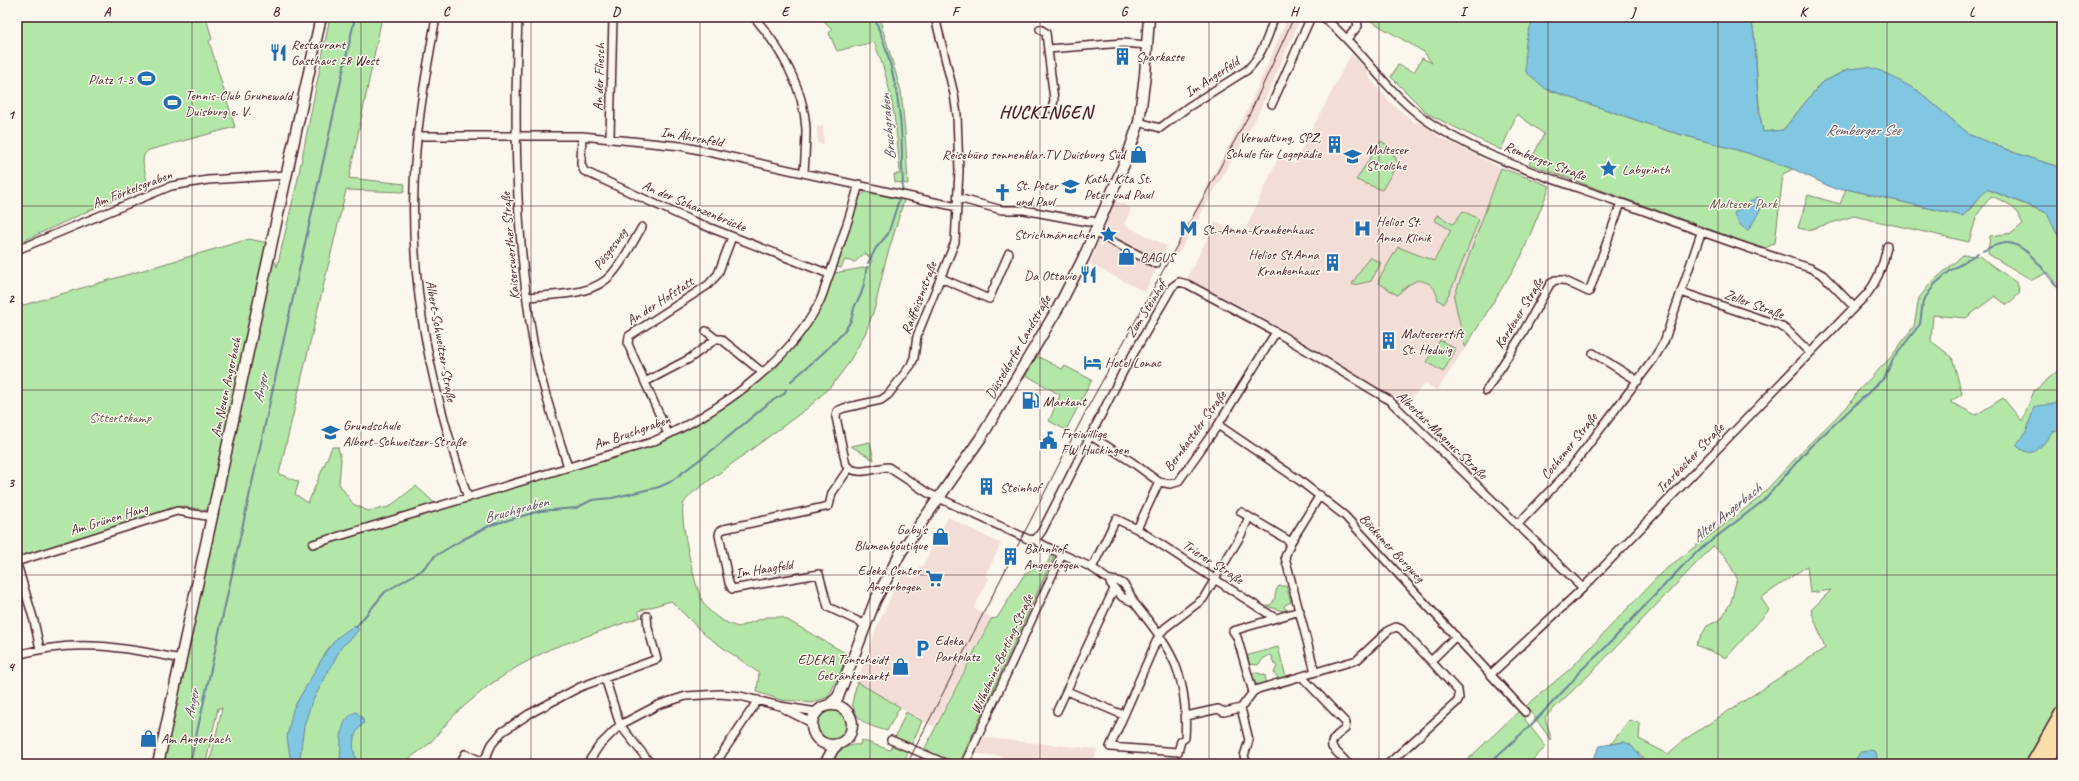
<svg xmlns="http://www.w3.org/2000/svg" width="2079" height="781" font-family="Caveat,sans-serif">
  <rect width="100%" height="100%" fill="#fbf7ec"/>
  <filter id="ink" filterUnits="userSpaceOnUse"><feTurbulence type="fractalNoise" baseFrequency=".025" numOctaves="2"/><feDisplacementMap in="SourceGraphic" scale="8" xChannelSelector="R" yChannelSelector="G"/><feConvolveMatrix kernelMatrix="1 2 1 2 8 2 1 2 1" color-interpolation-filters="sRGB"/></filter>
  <g filter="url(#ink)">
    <path fill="#f2ded6" d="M1288,17H1301L1274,79L1256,118L1178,254L1173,251L1247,111Z
      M1351,54L1366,69L1371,80L1391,103L1415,123L1418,121L1440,137L1501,168L1454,297L1465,348L1437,391L1426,383L1404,405L1274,324L1187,278L1216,221L1247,236L1250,230L1246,228L1279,156L1294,164Z
      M823,126L824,144H818L817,127Z
      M1115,200L1131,209L1124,225L1167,246L1145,292L1090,264Z
      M948,517L1001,544L985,576L989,578L974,608L991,617L934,727L857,682L876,629L901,575L914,578L920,566L922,567Z
      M984,737L996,739L1098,749L1091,764H1026L998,756L976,754Z"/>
    <path fill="#b3e7a8" stroke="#7e836a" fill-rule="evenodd" d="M17,17H206L212,39L209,41L235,127L149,150C137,158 147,172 147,184L19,243L17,233Z
      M330,17H382L349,178L405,184L404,192L346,190L279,474L299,482L295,494L308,503L332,447H338L341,459L339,484L353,504L368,511L389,507L416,486L441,509L609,459L648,446L681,432L726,404L775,369L804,335L814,319L834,273L869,267L872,260L865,253L855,262L845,260L841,268L837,267L860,196L866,192L904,200L885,263L875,307L865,334L848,364L833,384L809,407L699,488C693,493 685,498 683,506C680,522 695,590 704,604C713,617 724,622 738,627L767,617H782L847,654L840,674L828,697L811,703L798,701L781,700L757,692L759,673L705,635L671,601L638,611L641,617L550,649L517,667L488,686L455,714L429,744L402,764H163L217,509L205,510L180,506L17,560V307L249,239L268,243L277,267L297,183ZM218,708H222L210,762H206Z
      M820,17H879L901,91L905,132L908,184L895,182L894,174H900C897,128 892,85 874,42L837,51L829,33L832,29Z
      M1364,17H1536L1531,25L1546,89L1668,131L1748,153L1793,169L1783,174L1775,243L1764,249L1529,164L1544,134L1517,114L1501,150L1428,114L1391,77L1398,65L1414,72L1422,58L1432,63L1424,52Z
      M1751,17H2062V168L2018,154L1970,135L1917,90L1848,69L1821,83L1783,130L1763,132C1755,94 1759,55 1751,17Z
      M1381,141L1394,150L1393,154L1398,163L1382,190L1356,180Z
      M1501,168L1550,186L1521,257L1465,348L1454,297Z
      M1846,189L1963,216L1972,207L1986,189L2047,213L2057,234L2062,236V289L2048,272L2032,280L1988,254L1990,236L2012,233L2023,224C2014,205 2010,204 1991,196L1977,215L1969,242L1854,216L1808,230L1798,228L1808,195L1840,204Z
      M1463,211L1479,219L1455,281L1444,304L1438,300C1435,286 1431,283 1418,280L1408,285L1397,295L1379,283V279L1398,247L1434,261L1451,230L1434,220L1437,215L1453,224Z
      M1963,255L1979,256L2017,283L2020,293L2007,305L1995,296L1966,318L1933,315L1931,341L1952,357L1962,394L1950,402L1976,415L2003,398L2022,421L2034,391L2062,367V702L2025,764H1647L1641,755L1624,742L1611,744L1629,720L1640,723L1639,739L1668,754L1684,740L1825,648L1811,610L1831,590L1810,593L1807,566L1761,598L1769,610L1726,658L1696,645L1707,626L1721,619L1731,602L1737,578L1725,556L1713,546L1592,672L1545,717L1552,741L1526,706L1571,668L1662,572L1759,498L1807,446L1850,404L1857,392L1891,357L1914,326L1919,298L1931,283Z
      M1369,257L1381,263L1371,281L1354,285L1352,284Z
      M1440,340L1456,349L1443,372L1427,362Z
      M1037,356L1062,369L1065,366L1092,380L1066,430L1049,421L1060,395L1026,375Z
      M870,442L874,460L851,446Z
      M1055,554L959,764H917L991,619L997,618L1024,575L1035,567L1045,569L1051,555Z
      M1279,586H1286L1291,602L1285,605L1284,607L1287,610L1283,611L1267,606C1278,602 1273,592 1279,586Z
      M1278,647L1286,677L1279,679L1274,673L1277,666L1272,661L1273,657L1270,655L1264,658L1258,665L1249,664L1246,656Z
      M1254,672L1265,675L1266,683L1258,685L1254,683L1252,674Z
      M857,682L900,707L887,731C868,725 858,724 852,703Z
      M817 725a16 16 0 1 1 32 0a16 16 0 1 1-32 0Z
      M1520,710L1526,721L1546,747L1528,764H1463Z
      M906,712L922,721L903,764H831C835,752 848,743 860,745L861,740L890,750Z"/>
    <path fill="#81c7e2" stroke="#6b8499" d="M1536,17H1751C1759,55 1754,94 1763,132L1783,130L1821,83L1849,69L1868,67L1881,71L1917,90L1970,135L2018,154L2062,168V236L2057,234L2047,213L1987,189L1963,216L1846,189H1835L1793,169L1748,153L1668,131L1546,89L1526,72C1524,52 1524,34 1536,17Z
      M1757,197L1762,198L1764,202C1763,206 1751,227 1748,230C1739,226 1737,222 1734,213Z
      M2062,395V430L2052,432C2043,444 2034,463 2016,445L2027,430L2034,407C2047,402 2052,410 2062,395Z
      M355,625L359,629L352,638L342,646L311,704L304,726L299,764H291L287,737L293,709L327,650L338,637Z
      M356,712L362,717L364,723C352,734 351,746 357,761L355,764H342L340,761C342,744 337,720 356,712Z
      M1624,742L1631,745L1646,764H1590L1600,746Z
      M1869,750L1874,751L1877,755L1876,760L1863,764H1853L1861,751Z"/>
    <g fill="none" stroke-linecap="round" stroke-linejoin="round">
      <path stroke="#6b8499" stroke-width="2" d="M874,17C894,64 903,114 902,165C902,173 904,182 902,190
        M1983,251C1990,247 1998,243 2007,243C2028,243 2050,279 2062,293
        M868,263L876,248L888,234L899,200
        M791,381C806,368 844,337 851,320C853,316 853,312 854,308C856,302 861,297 862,291C865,284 865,275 867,267
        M356,627L385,592L422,570L435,556L462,540L491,525L540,511L576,508L592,500L612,498L659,487L670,482L715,448L770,402L784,394L786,390
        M190,764L355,17
        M1488,764L1530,726L1571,683L1579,672L1602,651L1694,554L1763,501L1810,447L1885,377L1893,359L1920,324L1923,301L1935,284L1950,271L1978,253"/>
      <defs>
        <path id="street" d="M436,17C426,74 415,130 414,188C410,296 434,396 468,498
          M518,17C514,126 515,234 533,341C541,384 555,425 568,467
          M754,17C780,47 804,88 806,129C806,144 805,158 804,172
          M935,17L954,94L957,115L959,171L955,242L917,336L914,358L911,365L888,395L881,400L844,408L837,411L836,417L846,465C857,477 874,468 888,467L928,493L1028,539L1035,540C1053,552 1074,558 1092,568C1098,571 1104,578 1110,580C1115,581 1117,580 1122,583C1130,589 1130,598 1136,605C1173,651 1189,677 1185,738L1181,741L1178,752L1110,747L1159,635L1165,628L1203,599L1241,535L1249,517
          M1323,17C1364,50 1388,97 1435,126C1489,160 1553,179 1613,200C1679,223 1743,248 1810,268L1823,275L1854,307
          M1040,29L1046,33L1054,100L1052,109
          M1347,39L1358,26L1356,17
          M1048,49L1123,43L1147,45
          M1272,104L1311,17
          M1139,122L1160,128L1188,107L1247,70C1261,57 1269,36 1274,17
          M417,136H582L681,146L957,207
          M582,136L581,164L584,171L690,220L829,274
          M610,137L613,17
          M958,198L1002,210H1024L1088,222L1092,221L1098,224
          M1094,232L1156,264
          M17,250L171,186L208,180L287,175
          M941,278L989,299L1009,253
          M1681,292L1779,325L1787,330L1810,353
          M527,297C554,294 592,297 612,274C624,260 633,242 642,227
          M706,331L716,339
          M1593,353L1638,381
          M645,382L689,359L716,339H721L762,372
          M1486,391L1522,334L1550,284L1555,280H1563L1589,292L1621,203
          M1218,425L1299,480L1345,516L1525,712
          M668,434L628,344L629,336L708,285L718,274L732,237
          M1091,436L1132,462L1159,482L1170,484L1178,482L1218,425L1276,332
          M849,468L832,493L829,506L724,529L720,531L719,535L729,583L732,589L819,574L828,607L866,625
          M1241,512L1291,542
          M1517,525L1567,473L1653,360L1664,342L1701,233
          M1137,529L1159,482
          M1035,540L1042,531L1124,370L1172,287L1179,282L1187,284L1276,332L1389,400L1583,588
          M313,544L652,442C715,414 785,367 818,305C823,296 825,286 829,276C840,246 850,216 859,184
          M1092,568L1116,519L1137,529L1275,618
          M1110,580V583L1122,597L1133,602
          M40,649L34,621L17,564L19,561L177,511L212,517
          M17,655C76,638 123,647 181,659
          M1315,672L1285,557L1291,542L1320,495
          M1491,674L1583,588L1867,294C1879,279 1884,264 1887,246
          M1302,677L1346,723L1345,729C1339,734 1330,739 1332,747L1348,764
          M605,678L620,725L651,764
          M1067,691L1123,715
          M1253,692L1237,637L1233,631L1300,611
          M1241,708L1249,740L1244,756L1247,764
          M784,709L812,723
          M1057,711L1114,589
          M1186,716L1218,709L1224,712L1241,708L1253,692L1258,689L1357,660L1389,630L1396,627L1401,629L1431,661L1456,636
          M891,740L947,764
          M484,761L492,744L502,732L529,714L580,687L657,659L648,628L647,616
          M460,764L465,754L489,764
          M587,764L599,746L620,725L658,705L686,696L720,694L740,696L780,706L817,712
          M715,764L758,700
          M965,764L1062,554
          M1388,764L1457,702L1459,698L1458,691L1431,661"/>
        <path id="secondary" d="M829,705L838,697L875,601L901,552L982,436L1058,308L1084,257L1128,155L1139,122L1145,75L1149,17
          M812 725a20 20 0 1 1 40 0a20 20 0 1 1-40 0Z
          M158,764L321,17
          M825,764L833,749L838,744"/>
        <path id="highway" d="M2033,764L2062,713
          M2046,764L2062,737"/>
      </defs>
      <use href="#street" stroke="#4a1f2b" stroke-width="10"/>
      <use href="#secondary" stroke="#4a1f2b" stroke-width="13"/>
      <use href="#highway" stroke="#4a1f2b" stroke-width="16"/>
      <use href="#street" stroke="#fbf7ec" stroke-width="7"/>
      <use href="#secondary" stroke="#fbf7ec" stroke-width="10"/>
      <use href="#highway" stroke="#f8deab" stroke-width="13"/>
      <path stroke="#4a1f2b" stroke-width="1" d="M907,764L1089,405L1250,113L1294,17"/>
    </g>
  </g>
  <path fill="none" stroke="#4a1f2b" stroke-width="1" stroke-opacity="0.55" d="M192,17V764M361,17V764M531,17V764M700,17V764M870,17V764M1040,17V764M1209,17V764M1379,17V764M1548,17V764M1718,17V764M1887,17V764M17,206H2062M17,390H2062M17,575H2062"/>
  <defs>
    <symbol id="restaurant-bare" viewBox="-9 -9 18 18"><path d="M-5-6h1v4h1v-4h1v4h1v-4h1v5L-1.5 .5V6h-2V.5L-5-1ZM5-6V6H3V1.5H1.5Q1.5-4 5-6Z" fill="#1f6fb2" stroke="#fbf7ec" stroke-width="2.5" paint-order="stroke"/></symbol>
    <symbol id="building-bare" viewBox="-9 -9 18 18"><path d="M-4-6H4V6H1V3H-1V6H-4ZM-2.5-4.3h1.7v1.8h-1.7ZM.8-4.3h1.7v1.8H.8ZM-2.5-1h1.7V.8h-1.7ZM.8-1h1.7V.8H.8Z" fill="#1f6fb2" stroke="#fbf7ec" stroke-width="2.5" paint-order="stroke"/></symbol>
    <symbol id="stadium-bare" viewBox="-9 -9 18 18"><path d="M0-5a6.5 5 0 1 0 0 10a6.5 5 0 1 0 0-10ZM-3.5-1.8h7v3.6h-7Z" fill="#1f6fb2" stroke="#fbf7ec" stroke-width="2.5" paint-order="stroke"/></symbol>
    <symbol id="shop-bare" viewBox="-9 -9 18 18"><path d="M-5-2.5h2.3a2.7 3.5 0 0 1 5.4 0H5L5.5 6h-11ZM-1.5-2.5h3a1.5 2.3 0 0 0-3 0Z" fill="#1f6fb2" stroke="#fbf7ec" stroke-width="2.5" paint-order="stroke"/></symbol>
    <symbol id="school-bare" viewBox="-9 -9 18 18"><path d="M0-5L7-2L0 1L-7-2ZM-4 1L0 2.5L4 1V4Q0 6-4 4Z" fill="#1f6fb2" stroke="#fbf7ec" stroke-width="2.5" paint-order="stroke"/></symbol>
    <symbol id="sight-bare" viewBox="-9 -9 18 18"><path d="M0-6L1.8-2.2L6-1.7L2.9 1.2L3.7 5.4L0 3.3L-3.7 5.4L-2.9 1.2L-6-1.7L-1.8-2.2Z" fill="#1f6fb2" stroke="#fbf7ec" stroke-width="2.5" paint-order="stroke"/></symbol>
    <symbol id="church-bare" viewBox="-9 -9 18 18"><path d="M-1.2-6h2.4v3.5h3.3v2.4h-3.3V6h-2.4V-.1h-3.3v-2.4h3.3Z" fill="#1f6fb2" stroke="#fbf7ec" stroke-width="2.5" paint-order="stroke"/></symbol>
    <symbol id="metro-bare" viewBox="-9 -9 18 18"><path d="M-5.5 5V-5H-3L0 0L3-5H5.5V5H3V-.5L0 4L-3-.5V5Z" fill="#1f6fb2" stroke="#fbf7ec" stroke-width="2.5" paint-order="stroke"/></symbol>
    <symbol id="hospital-bare" viewBox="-9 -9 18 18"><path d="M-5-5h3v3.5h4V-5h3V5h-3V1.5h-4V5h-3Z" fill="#1f6fb2" stroke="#fbf7ec" stroke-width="2.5" paint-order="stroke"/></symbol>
    <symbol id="hotel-bare" viewBox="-9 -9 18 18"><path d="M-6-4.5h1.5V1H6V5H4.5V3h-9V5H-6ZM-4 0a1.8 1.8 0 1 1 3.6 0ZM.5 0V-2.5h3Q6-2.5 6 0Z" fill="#1f6fb2" stroke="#fbf7ec" stroke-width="2.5" paint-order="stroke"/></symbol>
    <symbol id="fuel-bare" viewBox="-9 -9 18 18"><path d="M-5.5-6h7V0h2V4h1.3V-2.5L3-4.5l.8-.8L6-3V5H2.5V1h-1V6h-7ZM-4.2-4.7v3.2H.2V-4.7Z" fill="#1f6fb2" stroke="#fbf7ec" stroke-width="2.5" paint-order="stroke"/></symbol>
    <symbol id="civic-bare" viewBox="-9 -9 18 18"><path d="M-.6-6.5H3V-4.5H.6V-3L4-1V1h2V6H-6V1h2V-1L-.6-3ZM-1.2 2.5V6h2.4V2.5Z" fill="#1f6fb2" stroke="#fbf7ec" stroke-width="2.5" paint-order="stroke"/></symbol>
    <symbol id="supermarket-bare" viewBox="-9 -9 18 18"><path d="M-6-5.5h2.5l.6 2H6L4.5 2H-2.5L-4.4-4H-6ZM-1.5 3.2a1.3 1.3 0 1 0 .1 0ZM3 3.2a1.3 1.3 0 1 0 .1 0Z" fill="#1f6fb2" stroke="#fbf7ec" stroke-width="2.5" paint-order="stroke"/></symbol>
    <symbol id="parking-bare" viewBox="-9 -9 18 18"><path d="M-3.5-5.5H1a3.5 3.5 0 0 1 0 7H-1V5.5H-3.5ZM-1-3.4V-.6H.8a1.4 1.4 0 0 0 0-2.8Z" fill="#1f6fb2" stroke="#fbf7ec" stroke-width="2.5" paint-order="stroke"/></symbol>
  </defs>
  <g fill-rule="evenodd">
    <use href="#restaurant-bare" x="266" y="40" width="25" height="25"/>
    <use href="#building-bare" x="1110" y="44" width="25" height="25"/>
    <use href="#stadium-bare" x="134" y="66" width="25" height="25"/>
    <use href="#stadium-bare" x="160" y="90" width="25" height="25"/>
    <use href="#building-bare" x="1322" y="132" width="25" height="25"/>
    <use href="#shop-bare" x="1126" y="142" width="25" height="25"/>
    <use href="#school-bare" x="1340" y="144" width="25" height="25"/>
    <use href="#sight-bare" x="1596" y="156" width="25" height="25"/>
    <use href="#school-bare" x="1058" y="174" width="25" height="25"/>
    <use href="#church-bare" x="990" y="180" width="25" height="25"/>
    <use href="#metro-bare" x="1176" y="216" width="25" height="25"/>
    <use href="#hospital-bare" x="1350" y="216" width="25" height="25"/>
    <use href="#sight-bare" x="1096" y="222" width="25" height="25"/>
    <use href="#shop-bare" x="1114" y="244" width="25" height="25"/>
    <use href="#building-bare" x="1320" y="250" width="25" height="25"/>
    <use href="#restaurant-bare" x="1076" y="262" width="25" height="25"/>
    <use href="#building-bare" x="1376" y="328" width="25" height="25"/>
    <use href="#hotel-bare" x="1080" y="350" width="25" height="25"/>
    <use href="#fuel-bare" x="1018" y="388" width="25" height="25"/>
    <use href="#school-bare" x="318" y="420" width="25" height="25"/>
    <use href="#civic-bare" x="1036" y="428" width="25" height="25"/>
    <use href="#building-bare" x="974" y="474" width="25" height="25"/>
    <use href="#shop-bare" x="928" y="524" width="25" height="25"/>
    <use href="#building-bare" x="998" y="544" width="25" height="25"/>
    <use href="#supermarket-bare" x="922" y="566" width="25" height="25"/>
    <use href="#parking-bare" x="910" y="636" width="25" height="25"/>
    <use href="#shop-bare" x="888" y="654" width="25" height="25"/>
    <use href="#shop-bare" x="136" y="726" width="25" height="25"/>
  </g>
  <g text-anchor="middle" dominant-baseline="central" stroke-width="3" stroke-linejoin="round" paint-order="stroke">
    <g font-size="14" fill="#4a1f2b" stroke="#fbf7ec" text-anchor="start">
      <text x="291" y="44">Restaurant<tspan x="291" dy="16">Gasthaus 28 West</tspan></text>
      <text x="1136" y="56">Sparkasse</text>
      <text x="133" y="79" text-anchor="end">Platz 1-3</text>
      <text x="185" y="95">Tennis-Club Grunewald<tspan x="185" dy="16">Duisburg e. V.</tspan></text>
      <text x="1321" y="137" text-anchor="end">Verwaltung, SPZ,<tspan x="1321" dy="16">Schule für Logopädie</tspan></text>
      <text x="1366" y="149">Malteser<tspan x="1366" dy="16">Strolche</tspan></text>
      <text x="1125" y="154" text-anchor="end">Reisebüro sonnenklar.TV Duisburg Süd</text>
      <text x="1622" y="169">Labyrinth</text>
      <text x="1084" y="178">Kath. Kita St.<tspan x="1084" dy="16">Peter und Paul</tspan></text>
      <text x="1015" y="185">St. Peter<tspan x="1015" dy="16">und Paul</tspan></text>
      <text x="1376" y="221">Helios St.<tspan x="1376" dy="16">Anna Klinik</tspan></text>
      <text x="1202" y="229">St.-Anna-Krankenhaus</text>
      <text x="1095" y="234" text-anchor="end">Strichmännchen</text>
      <text x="1319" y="254" text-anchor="end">Helios St.Anna<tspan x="1319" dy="16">Krankenhaus</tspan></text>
      <text x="1140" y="257">BAGUS</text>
      <text x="1076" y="275" text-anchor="end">Da Ottavio</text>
      <text x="1401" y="333">Malteserstift<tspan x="1401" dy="16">St. Hedwig</tspan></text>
      <text x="1105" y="362">Hotel Lonac</text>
      <text x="1043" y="401">Markant</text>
      <text x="343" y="425">Grundschule<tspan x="343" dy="16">Albert-Schweitzer-Straße</tspan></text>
      <text x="1061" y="433">Freiwillige<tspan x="1061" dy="16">FW Huckingen</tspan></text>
      <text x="1000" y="487">Steinhof</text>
      <text x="927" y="529" text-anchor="end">Gaby's<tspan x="927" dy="16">Blumenboutique</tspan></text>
      <text x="1024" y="548">Bahnhof<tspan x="1024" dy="16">Angerbogen</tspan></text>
      <text x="921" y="570" text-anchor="end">Edeka Center<tspan x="921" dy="16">Angerbogen</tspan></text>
      <text x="935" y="640">Edeka<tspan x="935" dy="16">Parkplatz</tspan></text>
      <text x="888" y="659" text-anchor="end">EDEKA Tonscheidt<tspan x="888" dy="16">Getränkemarkt</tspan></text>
      <text x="161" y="738">Am Angerbach</text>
    </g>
    <g font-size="14" fill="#4a1f2b" stroke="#fbf7ec">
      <text transform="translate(599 77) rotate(-88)">An der Fliesch</text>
      <text transform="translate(1212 77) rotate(-33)">Im Angerfeld</text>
      <text transform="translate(692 137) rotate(10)">Im Ährenfeld</text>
      <text transform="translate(1545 161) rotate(21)">Remberger Straße</text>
      <text transform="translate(132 189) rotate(-21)">Am Förkelsgraben</text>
      <text transform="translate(694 206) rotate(23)">An der Schanzenbrücke</text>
      <text transform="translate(510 246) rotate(-95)">Kaiserswerther Straße</text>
      <text transform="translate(610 249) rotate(-54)">Pösgesweg</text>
      <text transform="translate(919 298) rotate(-69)">Raiffeisenstraße</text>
      <text transform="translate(660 301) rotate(-33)">An der Hofstatt</text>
      <text transform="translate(1754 304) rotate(20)">Zeller Straße</text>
      <text transform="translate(1146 309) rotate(-58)">Zum Steinhof</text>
      <text transform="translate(1519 313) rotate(-58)">Kardener Straße</text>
      <text transform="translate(441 341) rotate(80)">Albert-Schweitzer-Straße</text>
      <text transform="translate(1018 347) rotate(-60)">Düsseldorfer Landstraße</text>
      <text transform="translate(226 387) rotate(-78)">Am Neuen Angerbach</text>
      <text transform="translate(1195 431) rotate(-54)">Bernkasteler Straße</text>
      <text transform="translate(632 432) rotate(-19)">Am Bruchgraben</text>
      <text transform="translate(1442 435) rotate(44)">Albertus-Magnus-Straße</text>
      <text transform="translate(1569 446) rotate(-51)">Cochemer Straße</text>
      <text transform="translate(1690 458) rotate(-46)">Trarbacher Straße</text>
      <text transform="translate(109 519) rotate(-17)">Am Grünen Hang</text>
      <text transform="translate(1392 548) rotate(47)">Böckumer Burgweg</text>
      <text transform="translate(1213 562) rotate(33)">Trierer Straße</text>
      <text transform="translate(764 569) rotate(-9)">Im Haagfeld</text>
      <text transform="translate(1002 654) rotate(-65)">Wilhelmine-Bertling-Straße</text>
    </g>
    <g font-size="14" fill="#64514a" stroke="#fbf7ec">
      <text x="1743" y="203">Malteser Park</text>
      <text x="120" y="417">Sittertskamp</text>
    </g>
    <g font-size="15" font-style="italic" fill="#5a5162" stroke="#fbf7ec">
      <text transform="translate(888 127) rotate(-95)">Bruchgraben</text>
      <text x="1863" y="130">Remberger See</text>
      <text transform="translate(261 388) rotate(-78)">Anger</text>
      <text transform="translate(516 510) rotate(-15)">Bruchgraben</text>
      <text transform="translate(1727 513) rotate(-39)">Alter Angerbach</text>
      <text transform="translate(192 704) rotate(-78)">Anger</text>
    </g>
    <g font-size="18" font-weight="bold" letter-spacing="1" fill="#4a1f2b" stroke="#fbf7ec">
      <text x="1046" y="112">HUCKINGEN</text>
    </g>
  </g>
  <rect width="2079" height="781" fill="none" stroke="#fbf7ec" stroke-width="44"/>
  <rect x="22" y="22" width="2035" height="737" fill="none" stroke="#4a1f2b" stroke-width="1.5"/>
  <g font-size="13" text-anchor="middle" font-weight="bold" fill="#4a1f2b">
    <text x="107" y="16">A</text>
    <text x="276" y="16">B</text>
    <text x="446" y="16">C</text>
    <text x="616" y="16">D</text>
    <text x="785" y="16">E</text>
    <text x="955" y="16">F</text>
    <text x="1124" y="16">G</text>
    <text x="1294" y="16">H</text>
    <text x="1463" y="16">I</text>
    <text x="1633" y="16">J</text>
    <text x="1803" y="16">K</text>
    <text x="1972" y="16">L</text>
    <text x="11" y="119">1</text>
    <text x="11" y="303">2</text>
    <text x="11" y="487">3</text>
    <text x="11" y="671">4</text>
  </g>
</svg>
